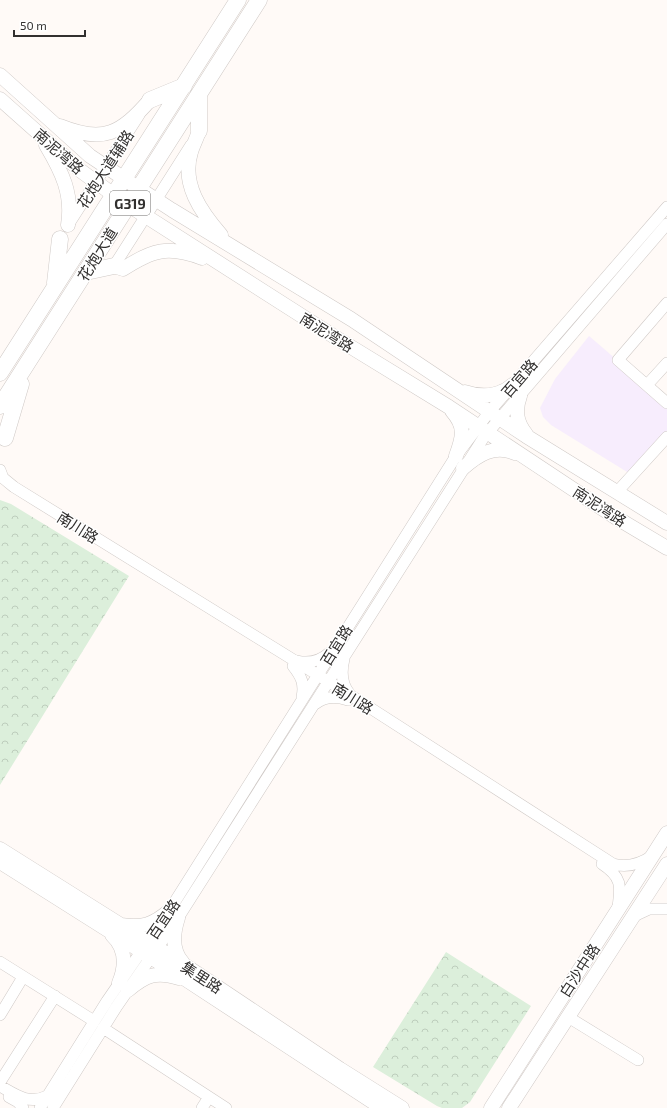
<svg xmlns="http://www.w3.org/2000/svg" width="667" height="1108" font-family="'Exo 2','Noto Sans SC',sans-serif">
  <defs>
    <pattern id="park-crowns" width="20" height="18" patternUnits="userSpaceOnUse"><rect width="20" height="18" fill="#dcefdb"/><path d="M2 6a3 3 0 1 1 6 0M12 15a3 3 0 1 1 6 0" fill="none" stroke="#bdcdbc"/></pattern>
  </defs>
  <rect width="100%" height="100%" fill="#fffaf7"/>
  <path fill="#f7edfd" d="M589,336L667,403V437L632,475L551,425L543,417L540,408L555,379Z"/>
  <path fill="url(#park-crowns)" d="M0,500L11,504L129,576L0,785Z
    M446,952L531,1006L470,1102L462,1108H442L437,1106L373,1067Z"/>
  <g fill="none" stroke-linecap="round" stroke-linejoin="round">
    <defs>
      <path id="minor" d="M68,225L139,115
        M114,266L191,145
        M667,303L618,360L667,403
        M647,385L667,363
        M0,470L3,478L14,487L347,693L613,864C627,868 640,864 652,856
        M617,492L667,437
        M344,659C341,671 341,683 349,693
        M297,661C310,664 320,661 329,653
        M293,666C301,676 305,684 302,697
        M315,704C325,696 336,696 348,700
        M602,864C622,877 621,886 618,907
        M634,916L649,909H667
        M0,962L94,1021
        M0,1015L23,977
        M568,1017L638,1060
        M103,1028L226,1108
        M0,1082L55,996
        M0,1086C16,1095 29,1105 47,1096
        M9,1097L18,1102L23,1108
        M40,1108L107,1001L169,911L456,456L490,411L667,207
        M53,1108L117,1006L178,918L484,437L667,224
        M202,1108L209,1097"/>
      <path id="major" d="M0,75L90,156L132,184L172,210L351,319L526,436L667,523
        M0,99L81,171L122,201L338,339L449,407L615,517L667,548
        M60,126C104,144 121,133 150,100
        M199,131C197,138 193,145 191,152C181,184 201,212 221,235
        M46,145C62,172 73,194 68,225
        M114,266L123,269C152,250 168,245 202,258
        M465,392C476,396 492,397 503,391C507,390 510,386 514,384
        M520,396C515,410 516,422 526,434
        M452,411C466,427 463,437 456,456
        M463,468C478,455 494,444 515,453
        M0,849L186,966L340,1069L402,1108
        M0,862L179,975L382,1108
        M178,918C173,933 171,950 183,963
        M121,925C142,928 153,925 169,911
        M112,935C126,948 126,966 119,983
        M128,990C146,975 156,971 179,978
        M491,1108L667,833
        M509,1108L667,864"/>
      <path id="highway" d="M199,95V131
        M150,100L184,86
        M86,272L114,266
        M55,283L60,239
        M0,373L238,0
        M0,406L259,0
        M5,438L21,384"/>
    </defs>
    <use href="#minor" stroke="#cfc9c6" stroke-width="12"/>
    <use href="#major" stroke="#cfc9c6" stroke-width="15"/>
    <use href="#highway" stroke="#cfc9c6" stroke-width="17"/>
    <use href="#minor" stroke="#fff" stroke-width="11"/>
    <use href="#major" stroke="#fff" stroke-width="14"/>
    <use href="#highway" stroke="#fff" stroke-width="16"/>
  </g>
  <g text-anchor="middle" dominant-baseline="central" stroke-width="3" stroke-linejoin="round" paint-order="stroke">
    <rect fill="#fff" stroke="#706e6d" stroke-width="1" x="110" y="191" width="40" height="24" rx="3"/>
    <g font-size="14" font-weight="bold" fill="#32302f">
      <text x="130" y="203">G319</text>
    </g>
    <g font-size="15" fill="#32302f" stroke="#fff">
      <text transform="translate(59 151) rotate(41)">南泥湾路</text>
      <text transform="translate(105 169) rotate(-57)">花炮大道辅路</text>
      <text transform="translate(97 254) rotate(-58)">花炮大道</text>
      <text transform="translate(327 332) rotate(32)">南泥湾路</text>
      <text transform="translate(519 378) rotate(-49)">百宜路</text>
      <text transform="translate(600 506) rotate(33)">南泥湾路</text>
      <text transform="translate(78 527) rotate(32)">南川路</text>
      <text transform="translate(336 645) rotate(-58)">百宜路</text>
      <text transform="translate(353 698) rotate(32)">南川路</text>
      <text transform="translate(163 919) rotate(-56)">百宜路</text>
      <text transform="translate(579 970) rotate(-57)">白沙中路</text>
      <text transform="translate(202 977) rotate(33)">集里路</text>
    </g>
  </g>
  <path d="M14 30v6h71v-6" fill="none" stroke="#32302f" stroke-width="2"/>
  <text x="20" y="30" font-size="12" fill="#32302f" stroke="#ffffff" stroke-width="3" paint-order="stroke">50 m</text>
</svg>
